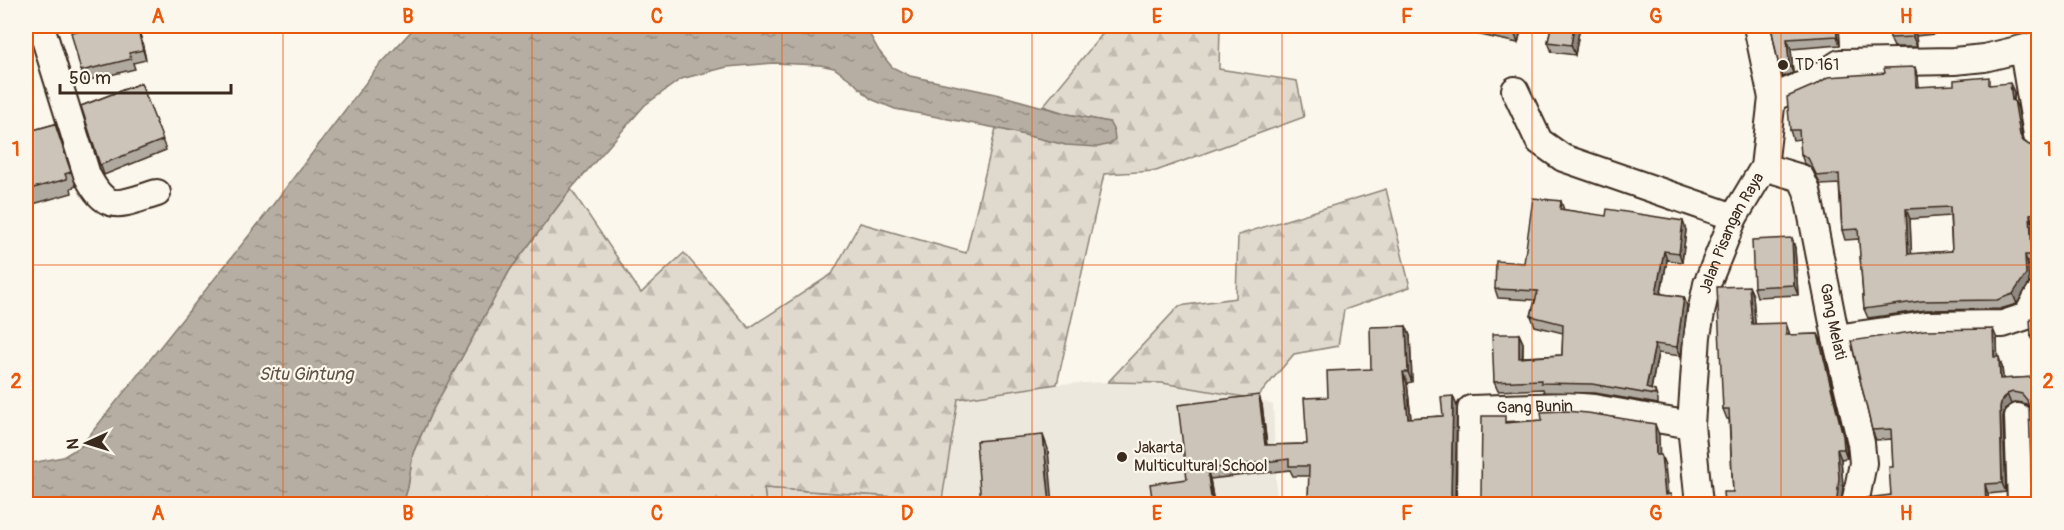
<svg xmlns="http://www.w3.org/2000/svg" width="2064" height="530" font-family="Pangolin,sans-serif">
  <defs>
    <pattern id="grass-tufts" width="24" height="20" patternUnits="userSpaceOnUse" patternTransform="scale(1.5)"><rect width="24" height="20" fill="#dfd9ce"/><path d="M3 7l-1-3M5 7V3M7 7l1-3M15 17l-1-3M17 17v-4M19 17l1-3" fill="none" stroke="#c0bab0"/></pattern>
    <pattern id="forest-firs" width="22" height="20" patternUnits="userSpaceOnUse" patternTransform="scale(1.5)"><rect width="22" height="20" fill="#dfd9ce"/><path d="M5 1l3.5 6h-7zM16 11l3.5 6h-7z" fill="#c0bab0"/></pattern>
    <pattern id="water-ripples" width="26" height="14" patternUnits="userSpaceOnUse" patternTransform="scale(1.5)"><rect width="26" height="14" fill="#b6aea2"/><path d="M2 4q2-2 4 0t4 0M15 11q2-2 4 0t4 0" fill="none" stroke="#958e83"/></pattern>
  </defs>
  <rect width="100%" height="100%" fill="#fbf7ec"/>
  <filter id="ink" filterUnits="userSpaceOnUse"><feTurbulence type="fractalNoise" baseFrequency=".0167" numOctaves="2"/><feDisplacementMap in="SourceGraphic" scale="12" xChannelSelector="R" yChannelSelector="G"/><feConvolveMatrix kernelMatrix="1 2 1 2 8 2 1 2 1" color-interpolation-filters="sRGB"/></filter>
  <g filter="url(#ink)">
    <path fill="#ede8dd" d="M1108,382L1162,383L1256,399L1273,405L1277,504H942L958,399L1057,384Z"/>
    <path fill="url(#grass-tufts)" stroke="#8d8276" stroke-width="1.5" d="M764,488L942,500V504H766Z"/>
    <path fill="url(#forest-firs)" stroke="#8d8276" stroke-width="1.5" d="M1109,26H1220L1219,69L1297,81L1304,117L1156,171L1104,174L1057,384L958,399L942,500L764,488L766,504H403L408,487L413,453L431,413L510,270L571,189L641,293L684,253L749,328L832,274L860,223L966,253L996,128L1066,145L1109,122L1068,114L1043,106Z
      M1386,189L1410,287L1344,310L1338,346L1294,354L1256,399L1162,383L1108,382L1179,306L1236,298L1238,235Z"/>
    <path fill="url(#water-ripples)" stroke="#85796d" stroke-width="1.5" d="M416,26H865L879,51L892,67L910,76L996,94L1068,114L1109,122L1114,131L1115,139L1110,144L1098,147L1066,145L996,128L895,109L871,99L851,80L834,68L820,65L773,63L727,67L681,79L645,105L571,189L510,270L431,413L413,453L408,487L403,504H26V464L63,457L81,446L259,223L377,68Z"/>
    <g fill="none" stroke-linecap="round" stroke-linejoin="round">
      <defs>
        <g id="street">
          <path d="M41,26L87,175C107,215 120,204 157,193"/>
          <path d="M1757,26L1772,98"/>
          <path d="M2023,50L2038,141"/>
          <path d="M1515,90L1539,141L1563,158L1734,217"/>
          <path id="s1" d="M1764,167L1801,178L1807,191L1836,338L1861,443L1863,463L1855,504"/>
          <path d="M1836,338L1926,325L2003,324L2027,316L2038,295"/>
          <path d="M2018,417L2021,504"/>
          <path id="s2" d="M1470,504L1471,409L1569,406L1594,408L1691,425"/>
          <path id="s3" d="M1699,504L1691,425L1697,336L1701,313L1707,284L1734,217L1764,167L1772,98L1814,80L1840,63L1954,61L1984,58L2038,45"/>
        </g>
      </defs>
      <use href="#street" stroke="#3b2a1e" stroke-width="30"/>
      <use href="#street" stroke="#fbf7ec" stroke-width="26"/>
    </g>
    <path fill="#afa99f" stroke="#3b2a1e" stroke-width="1.5" fill-rule="evenodd" d="M104,26H138L146,60L133,63L135,69L85,81L81,71Z
      M1439,26H1522L1518,43Z
      M1551,26H1580L1575,55L1552,52L1548,42Z
      M1771,26H1862L1839,27L1840,45L1791,49L1793,73L1783,77L1779,67Z
      M1889,26H1934V34L1916,36L1917,47H1894L1890,38Z
      M26,49L31,77L26,78Z
      M1918,77L1919,87L1991,85L2014,92V100L2018,109L2023,140L2029,145L2038,146V223H2033L2036,264L2028,265L2029,283L2017,304L2000,309L1926,310L1868,318L1864,309L1859,239L1845,240L1842,230L1839,184L1821,185L1811,167L1804,163L1801,154L1800,139L1793,140L1790,130ZM1950,216L1952,251L1911,254L1910,219Z
      M141,83L166,150L104,175L81,106Z
      M55,124L76,186L71,188L72,193L26,206V132Z
      M1561,201L1564,210L1686,230L1682,262L1667,260L1661,294L1684,297L1687,306L1681,356L1658,353L1651,390L1655,391L1658,400V404L1595,393L1544,392L1543,389L1498,391L1494,382L1519,334L1523,343V357L1562,355L1563,333L1535,326L1531,316L1535,300L1498,298L1495,289L1524,263Z
      M1792,238L1795,248L1798,295L1757,297L1754,287Z
      M1753,295L1755,324L1789,332L1790,335L1818,334L1822,343L1846,446L1847,458L1841,459L1843,487L1733,492L1729,419H1727L1723,409Z
      M2037,313L2038,504L2030,502L2032,494L2030,408L2026,404L2017,402L2011,404L2005,409L2003,417L2006,492L1988,494L1989,504H1862L1891,495L1893,467L1892,439L1876,440L1872,430L1997,339V357L2002,367L2003,379L2036,377L2035,346L2031,336Z
      M1406,326L1410,336L1412,382L1407,383L1411,418L1443,416L1457,406L1455,503H1308L1309,476H1293L1290,470L1210,479L1214,504H1153L1187,479L1262,405L1267,445L1307,444L1328,397L1371,369Z"/>
    <path fill="#8f8982" stroke="#3b2a1e" stroke-width="1.5" d="M137,26L139,29L146,60L143,50Z
      M1513,26H1522L1518,43L1513,29Z
      M1574,26H1580L1575,55L1571,45Z
      M1836,26H1839V27L1840,45L1837,36Z
      M1913,26L1916,36L1917,47L1913,37Z
      M1787,39L1791,49L1793,73L1789,63Z
      M26,49V51L31,77L28,67L26,56Z
      M1915,67L1918,77L1919,96L1916,87Z
      M2010,83L2014,92V100L2018,109L2023,144L2020,135L2012,100Z
      M1906,209L1910,219L1912,264L1908,254Z
      M2030,214L2033,223L2036,264L2032,255Z
      M1683,221L1686,230L1682,262L1679,253Z
      M1792,238L1795,248L1798,295L1794,285Z
      M1664,251L1667,260L1659,302L1656,293Z
      M2025,255L2028,265L2029,283L2017,304L2013,294Z
      M1749,286L1753,295L1756,334L1752,324Z
      M1684,297L1687,306L1681,356L1677,347Z
      M1786,323L1789,332L1790,345L1786,335Z
      M1406,326L1410,336L1412,382L1408,372Z
      M1993,329L1997,339L1998,367L1994,357Z
      M1519,334L1523,343L1522,367L1519,358Z
      M1818,334L1822,343L1846,446L1847,458L1844,449Z
      M1655,344L1658,353L1650,394L1646,388Z
      M1999,357L2002,367L2004,388L2000,379Z
      M1403,372L1407,383L1412,429L1408,418Z
      M2007,394L2011,404L2005,409L2003,417L2006,492L2002,483L2000,407L2002,400Z
      M1259,395L1262,405L1268,456L1265,445Z
      M1453,396L1457,406L1455,504L1451,494Z
      M1655,424L1659,435L1660,465L1656,455Z
      M1043,435L1048,449L1053,504H1050Z
      M1837,449L1841,459L1843,487L1841,504L1837,499Z
      M1661,455L1665,465L1669,504L1665,495Z
      M1207,469L1210,479L1214,504H1212Z
      M1985,484L1988,494L1989,504H1986Z"/>
    <path fill="#ccc4b9" stroke="#3b2a1e" stroke-width="1.5" fill-rule="evenodd" d="M104,26H137L143,50L129,53L131,59L81,71L71,32Z
      M1497,26H1513V29Z
      M1551,26H1574L1571,45L1548,42Z
      M1771,26H1836L1837,36L1787,39L1789,63L1779,67Z
      M1889,26H1921H1913V37L1890,38Z
      M26,56L28,67L26,68Z
      M1915,67L1916,87L1954,85V80L1989,77V85L2010,83L2012,100L2014,99L2020,135L2023,141L2029,145L2038,146V213L2030,214L2032,255H2025L2026,274L2013,294L1997,300L1922,301L1864,309L1858,229L1842,230L1839,174L1817,176L1808,158L1801,154L1799,130H1790L1787,97L1817,84L1828,77L1885,73L1884,68ZM1950,207L1952,251L1908,254L1906,209Z
      M141,83L163,140L100,165L81,106Z
      M55,124L71,172L65,174L67,179L26,190V132Z
      M1533,198L1561,201L1560,209L1606,216L1607,209L1683,221L1679,253L1664,251L1656,293L1684,297L1677,347L1655,344L1646,388L1655,391V395L1592,384L1541,383V380L1494,382L1492,334H1519V358L1562,355L1563,324L1531,316L1538,291L1495,289L1496,261L1524,263Z
      M1792,238L1794,285L1754,287L1752,240Z
      M1749,286L1752,324L1786,323V335L1818,334L1843,436L1844,449H1837L1839,478L1837,499L1841,504H1724L1723,492H1733L1729,409H1723L1717,287Z
      M2038,310V504H2027L2030,502L2032,494L2029,407L2027,400L2022,394L2013,392L2007,394L2002,400L2000,407L2002,483L1985,484L1986,504H1862L1866,498L1891,495L1889,467H1893L1891,429L1872,430L1851,341L1924,330L1993,329L1994,357H1999L2000,379L2036,377L2034,336H2031L2030,319L2037,313Z
      M1406,326L1408,372H1403L1408,418L1443,416L1441,397L1453,396L1451,494L1454,502L1457,504H1308L1309,466H1289V459L1207,469L1212,504H1153L1150,484L1187,479L1178,405L1259,395L1265,445L1307,444L1304,398L1328,397L1327,371L1371,369L1370,327Z
      M1565,411L1588,413L1655,424L1656,455H1661L1665,495L1671,494V504H1476L1479,502L1481,495L1482,416H1505V423L1542,420L1541,412Z
      M1043,435L1050,504H981L976,441Z
      M639,500V504H603V502Z"/>
  </g>
  <path fill="none" stroke="#e8590c" stroke-width="1.5" stroke-opacity="0.55" d="M283,26V504M532,26V504M782,26V504M1032,26V504M1282,26V504M1532,26V504M1781,26V504M26,265H2038"/>
  <g fill="#3b2a1e" stroke="#fbf7ec" stroke-width="2">
    <circle cx="1783" cy="65" r="6"/>
    <circle cx="1122" cy="457" r="6"/>
  </g>
  <g text-anchor="middle" dominant-baseline="central" stroke-width="4.5" stroke-linejoin="round" paint-order="stroke">
    <g font-size="16" fill="#3b2a1e" stroke="#fbf7ec" text-anchor="start">
      <text x="1795" y="65">TD 161</text>
      <text x="1134" y="448">Jakarta<tspan x="1134" dy="18">Multicultural School</tspan></text>
    </g>
    <g font-size="16" fill="#3b2a1e" stroke="#fbf7ec">
      <text stroke="none"><textPath href="#s3" startOffset="278">Jalan Pisangan Raya</textPath></text>
      <text stroke="none"><textPath href="#s1" startOffset="186">Gang Melati</textPath></text>
      <text stroke="none"><textPath href="#s2" startOffset="159">Gang Bunin</textPath></text>
    </g>
    <g font-size="18" font-style="italic" fill="#605246" stroke="#fbf7ec">
      <text x="306" y="374">Situ Gintung</text>
    </g>
  </g>
  <rect width="2064" height="530" fill="none" stroke="#fbf7ec" stroke-width="66"/>
  <g transform="translate(87 443) rotate(266)" stroke="#fbf7ec" stroke-width="4.5" paint-order="stroke">
  <path d="M0-4.5L10 22L0 15L-10 22Z" fill="#3b2a1e"/>
  <text y="-9" font-size="16" font-weight="bold" text-anchor="middle" fill="#3b2a1e">N</text>
  </g>
  <path d="M60 84v9h171v-9" fill="none" stroke="#3b2a1e" stroke-width="3"/>
  <text x="69" y="84" font-size="18" fill="#3b2a1e" stroke="#fbf7ec" stroke-width="4.5" paint-order="stroke">50 m</text>
  <rect x="33" y="33" width="1998" height="464" fill="none" stroke="#e8590c" stroke-width="2"/>
  <g font-size="20" text-anchor="middle" font-weight="bold" fill="#e8590c">
    <text x="158" y="23">A</text>
    <text x="408" y="23">B</text>
    <text x="657" y="23">C</text>
    <text x="907" y="23">D</text>
    <text x="1157" y="23">E</text>
    <text x="1407" y="23">F</text>
    <text x="1656" y="23">G</text>
    <text x="1906" y="23">H</text>
    <text x="16" y="156">1</text>
    <text x="2048" y="156">1</text>
    <text x="16" y="388">2</text>
    <text x="2048" y="388">2</text>
    <text x="158" y="520">A</text>
    <text x="408" y="520">B</text>
    <text x="657" y="520">C</text>
    <text x="907" y="520">D</text>
    <text x="1157" y="520">E</text>
    <text x="1407" y="520">F</text>
    <text x="1656" y="520">G</text>
    <text x="1906" y="520">H</text>
  </g>
</svg>
